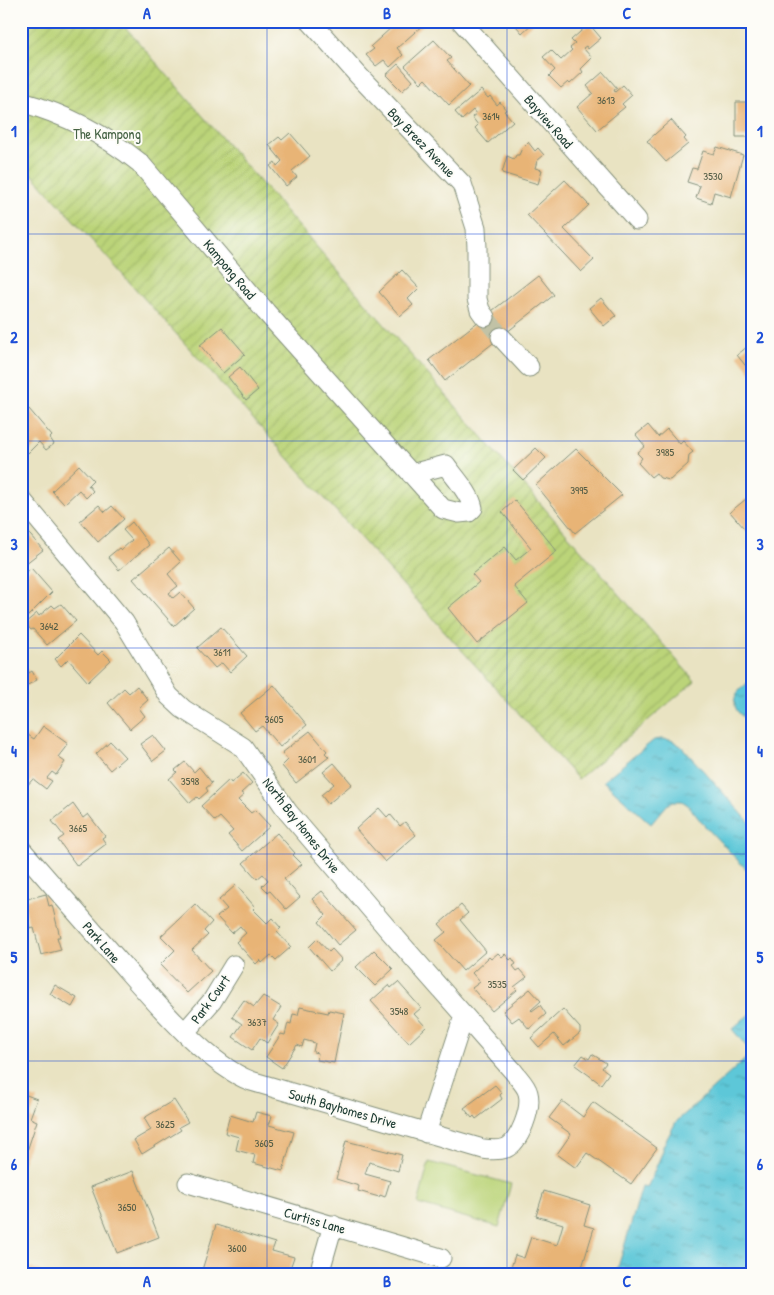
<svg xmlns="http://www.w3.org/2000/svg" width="774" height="1295" font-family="'Patrick Hand',sans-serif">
  <defs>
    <pattern id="garden-furrows" width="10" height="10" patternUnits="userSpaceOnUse" patternTransform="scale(1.25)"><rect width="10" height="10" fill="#bbd479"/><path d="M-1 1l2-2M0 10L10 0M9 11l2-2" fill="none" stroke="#a0b769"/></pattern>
    <pattern id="water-ripples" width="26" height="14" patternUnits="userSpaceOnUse" patternTransform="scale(1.25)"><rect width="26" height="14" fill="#5dc7d8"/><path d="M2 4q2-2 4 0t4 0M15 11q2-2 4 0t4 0" fill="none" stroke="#4ca3b0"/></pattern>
  </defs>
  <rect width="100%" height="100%" fill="#fdfcf7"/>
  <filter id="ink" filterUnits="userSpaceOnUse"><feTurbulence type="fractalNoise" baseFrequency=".02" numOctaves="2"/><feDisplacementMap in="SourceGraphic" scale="10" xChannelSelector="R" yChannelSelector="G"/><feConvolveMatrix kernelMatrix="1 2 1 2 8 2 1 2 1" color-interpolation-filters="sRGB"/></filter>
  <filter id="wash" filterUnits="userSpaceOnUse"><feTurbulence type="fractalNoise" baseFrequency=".0096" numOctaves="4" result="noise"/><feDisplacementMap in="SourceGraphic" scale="20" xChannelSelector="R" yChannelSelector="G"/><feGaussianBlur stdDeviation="1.12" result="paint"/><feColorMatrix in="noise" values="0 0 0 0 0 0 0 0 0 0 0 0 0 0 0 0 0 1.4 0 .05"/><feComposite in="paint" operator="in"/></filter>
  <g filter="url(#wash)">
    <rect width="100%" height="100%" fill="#e9e3c2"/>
    <path fill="#bbd479" stroke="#6d8856" d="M429,1162L511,1184L499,1227L418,1204Z"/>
    <path fill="url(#garden-furrows)" stroke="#6d8856" d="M27,21H120L695,681L578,779L21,162V43Z"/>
    <path fill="url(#water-ripples)" stroke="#3e8286" d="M753,679V722C741,719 728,705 738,692C742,687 748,683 753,679Z
      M662,739L671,740L681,746L753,826V876L703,824L688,805L682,801H673L667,805L651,824L603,781L654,740Z
      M753,1011V1274H616L642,1187L647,1188L663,1151V1146L676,1122L752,1053L732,1029Z"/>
    <g id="blocks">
      <path fill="#e8b476" d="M387,21H421L424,24L397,48L403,55L390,67L384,60L376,66L366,55L374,49L371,46L392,27Z
        M512,21H535L522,33Z
        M589,24L601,38L588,49L586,46L583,48L592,58L581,69L583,72L570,84L568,82L561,88L549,76L555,70L543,57L551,50L561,60L572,50L570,48L575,44L571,40Z
        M434,40L451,58L447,61L469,86L449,105L425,79L421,83L405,66Z
        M398,64L413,81L402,91L386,75Z
        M603,72L617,88L614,90L615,92L623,85L632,95L622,104L625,107L597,130L577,107L593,93L587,86Z
        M481,90L488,98L490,96L497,105L500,102L506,110L504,111L513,121L488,143L475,128L478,125L472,117L476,114L473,110L462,120L455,112Z
        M736,102H753V137H736Z
        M671,120L686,137L684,139L688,144L666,162L647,141Z
        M290,133L310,156L292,171L297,177L286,186L270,166L275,162L277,166L282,161L269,145L279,137L282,140Z
        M528,142L535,151L538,148L544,155L537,161L535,168L542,170L538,184L502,173L507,156L514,159L516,155H519L522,148Z
        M717,147L743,155L731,197L714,192L711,203L696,198L700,186L687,182L692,168L697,169L703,151L714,154Z
        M565,180L589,205L564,229L594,260L581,272L527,215Z
        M402,270L419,288L408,299L413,305L400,316L379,292Z
        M538,275L554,295L445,381L429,360Z
        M601,298L616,316L604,326L589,308Z
        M222,327L245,354L223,373L200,345Z
        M753,342V375L737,355Z
        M240,367L258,390L246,400L228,377Z
        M29,409L52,436L50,438L54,444L46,450L39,442L28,453L21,446V416Z
        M648,425L658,437L667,429L680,444L683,441L693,452L689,455L688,464L670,480L660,478L656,473L651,477L638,463L642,458L637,453L645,446L636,435Z
        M536,448L546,458L523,480L513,470Z
        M576,449L622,495L575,533L536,485Z
        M79,465L93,480L88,485L93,491L86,498L79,490L64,504L52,491Z
        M746,499L753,508V535L751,536L730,512Z
        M515,500L557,551L514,586L528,603L477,644L448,608L479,582L472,574L505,547L516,560L531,548L502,512Z
        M99,505L105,512L112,506L124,519L98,542L80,521Z
        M132,522L149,545L119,570L108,557L119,548L121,550L132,540L123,530Z
        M24,528L43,550L21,567V531Z
        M169,548L181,562L168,574L178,586L169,593L173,598L180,592L194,608L174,626L133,579Z
        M31,568L52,592L28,616L21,608V604L26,599L21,594V577Z
        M61,604L76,621L47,645L33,629L31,630L25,623L37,613L39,616L52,605L55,608Z
        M221,627L247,656L230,672L222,663L215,668L197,648Z
        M79,635L98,655L102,651L111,660L88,682L68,659L61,666L55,659Z
        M21,659L29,673L32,671L37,680L22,688L26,694L21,696Z
        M274,685L307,725L280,747L262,726L255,731L240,713Z
        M137,686L148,700L139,708L145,716L130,729L108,703L124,688L129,693Z
        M43,726L68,744L58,757L65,762L56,775L52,772L47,778L52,781L46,789L33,779L25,788L21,785V744L28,735L34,739Z
        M310,731L327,751L325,753L329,757L296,783L282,766L288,760L282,753Z
        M153,735L166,751L153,761L140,744Z
        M110,741L125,757L110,770L96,754Z
        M185,762L194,772L199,767L212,783L206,788L208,791L199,799L197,797L190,803L169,779L177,772L175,770Z
        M334,763L352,784L328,804L321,795L334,784L323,772Z
        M243,773L252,783L241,793L244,795L238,800L251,813L255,810L270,826L242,851L228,835L233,831L220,817L215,821L201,806L229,780L231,783Z
        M73,804L83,818L88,814L105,836L102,838L106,844L77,866L58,840L64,836L52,821Z
        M379,808L387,817L390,814L400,826L405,822L416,835L385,862L356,829Z
        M277,833L295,853L293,855L302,864L284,879L300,897L286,909L270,891L268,892L262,886L268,880L263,874L257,879L243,863Z
        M236,885L255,907L253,909L267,923L272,918L281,928L277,932L291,947L276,960L271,955L262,963L260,960L256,964L236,942L246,933L240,926L232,933L217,917L227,909L219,900Z
        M322,891L356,930L338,945L319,922L326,915L312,899Z
        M46,894L49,906L52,905L60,937H57L61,950L41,955L34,928L30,929L23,900Z
        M195,904L212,922L204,931L208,935L192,950L211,971L187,993L160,965L175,950L161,936Z
        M461,905L468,913L460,920L486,951L463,971L436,940L446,932L439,924Z
        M317,939L329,952L332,949L342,960L330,971L309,947Z
        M374,950L393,969L375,986L356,967Z
        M498,953L502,957L505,954L510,960L512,958L516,964L513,966L517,971L520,969L527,977L514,987L517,990L492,1011L472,988L480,982L472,973L489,957L491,959Z
        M398,982L421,1008L414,1014L426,1027L409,1043L371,1001L389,985L391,988Z
        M55,985L77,998L72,1007L50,994Z
        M530,989L541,1001L531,1010L532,1011L540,1005L546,1014L529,1029L519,1017L512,1022L503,1011Z
        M263,996L281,1007L273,1020L279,1024L267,1043L260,1038L252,1050L233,1037L242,1024L232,1017L244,1000L254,1007Z
        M300,1007L328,1013L329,1010L344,1013L334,1063L317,1060L318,1053L313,1052L315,1043L304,1040L302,1047L297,1045L282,1068L266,1057L281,1034L285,1035L288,1023L291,1024L293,1014L298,1015Z
        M563,1009L580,1028V1033L564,1046L554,1034L539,1047L531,1038Z
        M592,1054L606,1063L602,1068L609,1073L601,1084L575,1065L583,1055L589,1059Z
        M495,1085L502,1093L500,1095L502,1099L476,1119L474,1116L472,1118L464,1108Z
        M21,1093L37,1099L30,1118L37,1121L22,1166Z
        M174,1100L188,1122L179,1127L181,1130L142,1154L134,1140L151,1130L144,1118Z
        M562,1101L583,1117L593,1102L657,1148L631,1184L587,1153L576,1168L557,1154L571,1134L549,1118Z
        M256,1112L272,1116L269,1125L294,1132L283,1171L253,1163L255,1155L236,1150L239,1137L225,1133L230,1115L253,1122Z
        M346,1141L402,1155L398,1171L369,1162L365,1174L390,1181L385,1197L380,1195L379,1197L358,1191L359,1186L336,1179Z
        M133,1171L159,1237L117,1253L91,1187Z
        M544,1191L590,1205L584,1225L594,1228L580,1274H509L515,1255L524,1258L531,1237L557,1245L563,1224L536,1216Z
        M216,1225L275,1243L272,1251L294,1257L288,1274H214L202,1270Z
        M21,1265L45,1273L44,1274H21Z"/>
    </g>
  </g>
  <g filter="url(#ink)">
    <use href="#blocks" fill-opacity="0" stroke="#84907b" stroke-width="1"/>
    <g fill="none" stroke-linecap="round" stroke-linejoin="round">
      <path stroke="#c1c2a6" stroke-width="19" stroke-dasharray="19 9" stroke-linecap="butt" d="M485,317L501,337"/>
      <defs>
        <path id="minor" d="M310,21L358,75L462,184L476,228L477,248V299L480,310L485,317
          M461,21L637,220
          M21,102C65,114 104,134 140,163L266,312L443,509L459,513L469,512L473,508C470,493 455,478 446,465L411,474
          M501,337L529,367
          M21,499L124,622L169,696L183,709L243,747L288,812L387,928L513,1071C518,1078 526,1085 528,1093C532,1108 520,1142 506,1148C498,1151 490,1150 483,1149L251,1081C207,1065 149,995 117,959C85,922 53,886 21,849
          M185,1032L212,1001L234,965
          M426,1133L464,1016
          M188,1183L441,1258
          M319,1274L333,1225"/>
      </defs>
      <use href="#minor" stroke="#84907b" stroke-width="21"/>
      <use href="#minor" stroke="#fff" stroke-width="19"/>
    </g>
  </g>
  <path fill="none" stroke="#1d4ed8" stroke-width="1" stroke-opacity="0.55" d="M267,21V1274M507,21V1274M21,234H753M21,441H753M21,648H753M21,854H753M21,1061H753"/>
  <g text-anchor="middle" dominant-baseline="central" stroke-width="4" stroke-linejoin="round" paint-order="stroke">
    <g font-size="11" fill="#515b44">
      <text x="606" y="100">3613</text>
      <text x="491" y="116">3614</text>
      <text x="713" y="176">3530</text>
      <text x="665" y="452">3985</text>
      <text x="579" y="490">3995</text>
      <text x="49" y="626">3642</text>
      <text x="222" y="652">3611</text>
      <text x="274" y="719">3605</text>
      <text x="307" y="759">3601</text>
      <text x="190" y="781">3598</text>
      <text x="78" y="828">3665</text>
      <text x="497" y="984">3535</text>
      <text x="399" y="1011">3548</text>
      <text x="257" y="1022">3637</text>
      <text x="165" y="1124">3625</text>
      <text x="264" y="1143">3605</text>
      <text x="127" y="1207">3650</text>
      <text x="237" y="1248">3600</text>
    </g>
    <g font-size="14" fill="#1f3d34" stroke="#fdfcf7">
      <text transform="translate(549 121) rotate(49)">Bayview Road</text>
      <text transform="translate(422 142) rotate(46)">Bay Breez Avenue</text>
      <text transform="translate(230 269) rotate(50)">Kampong Road</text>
      <text transform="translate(302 825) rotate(52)">North Bay Homes Drive</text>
      <text transform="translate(102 942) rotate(49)">Park Lane</text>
      <text transform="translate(210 999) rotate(-54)">Park Court</text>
      <text transform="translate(343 1108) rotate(16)">South Bayhomes Drive</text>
      <text transform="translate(315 1220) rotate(16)">Curtiss Lane</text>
    </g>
    <g font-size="14" fill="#466345" stroke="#fdfcf7">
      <text x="107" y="133">The Kampong</text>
    </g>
  </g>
  <rect width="774" height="1295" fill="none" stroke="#fdfcf7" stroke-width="55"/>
  <rect x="28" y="28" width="718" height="1240" fill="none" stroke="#1d4ed8" stroke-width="2"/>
  <g font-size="16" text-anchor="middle" font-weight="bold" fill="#1d4ed8">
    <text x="147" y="19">A</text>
    <text x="387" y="19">B</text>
    <text x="627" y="19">C</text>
    <text x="14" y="137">1</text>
    <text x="760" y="137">1</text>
    <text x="14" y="343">2</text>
    <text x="760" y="343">2</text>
    <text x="14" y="550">3</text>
    <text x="760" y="550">3</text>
    <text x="14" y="757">4</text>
    <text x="760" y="757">4</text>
    <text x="14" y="963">5</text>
    <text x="760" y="963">5</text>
    <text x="14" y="1170">6</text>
    <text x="760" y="1170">6</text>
    <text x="147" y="1287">A</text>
    <text x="387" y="1287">B</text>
    <text x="627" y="1287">C</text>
  </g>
</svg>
